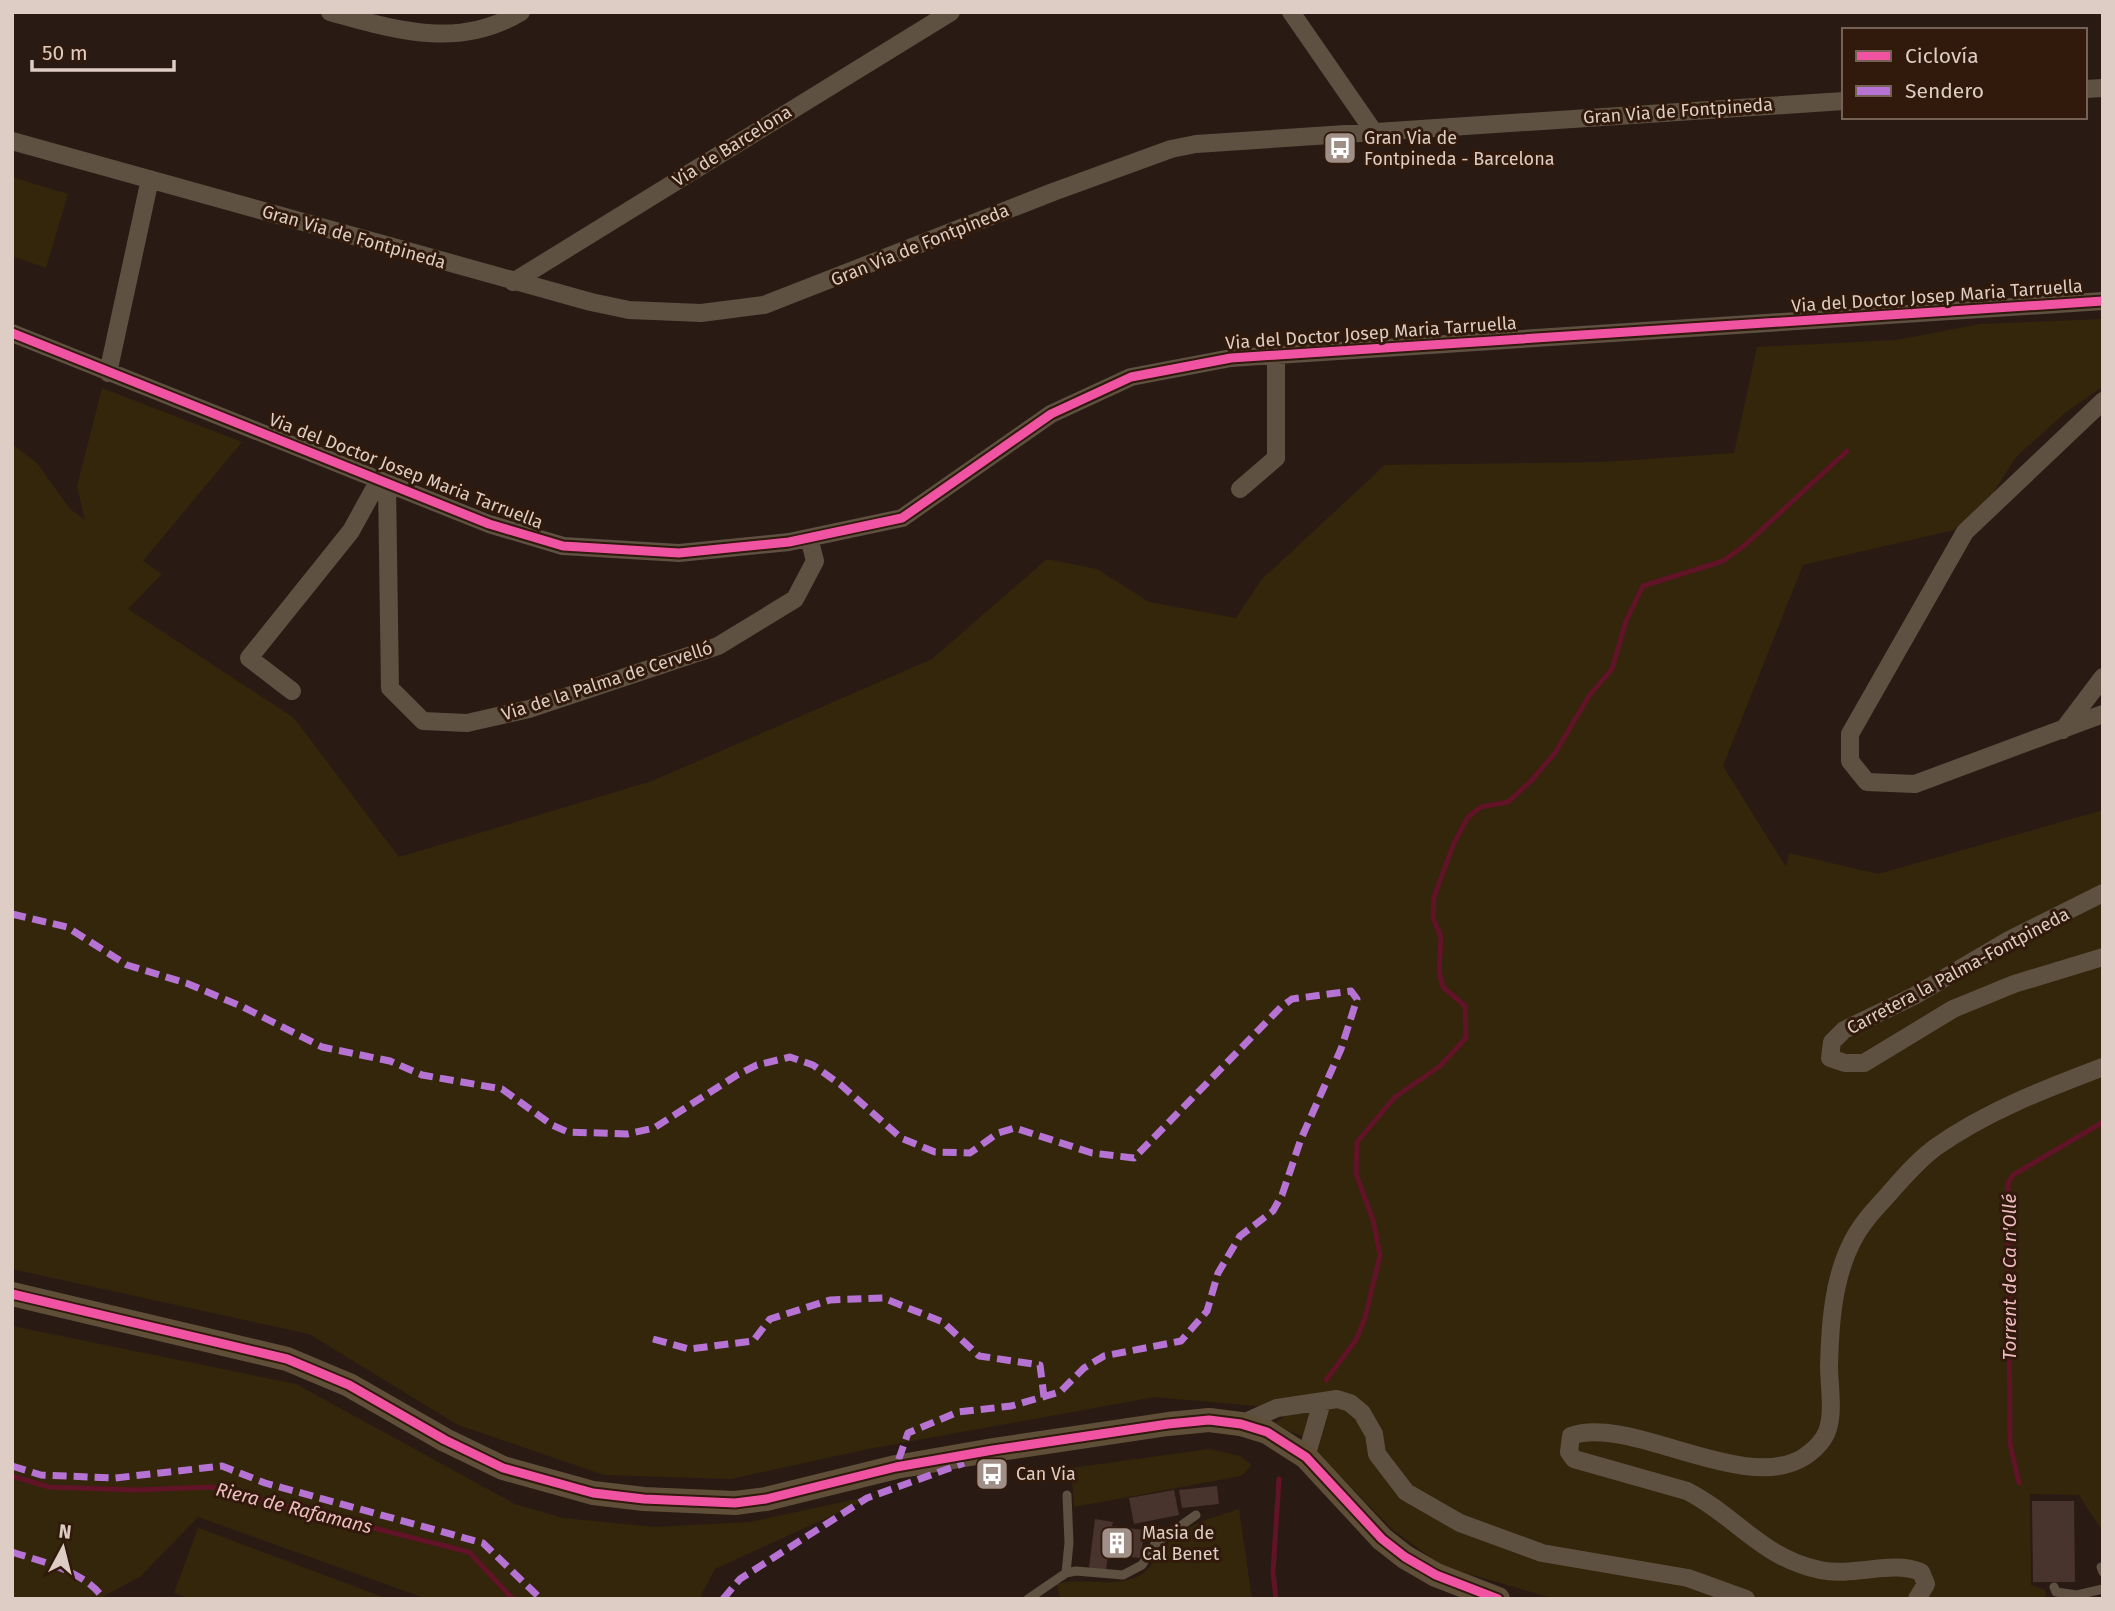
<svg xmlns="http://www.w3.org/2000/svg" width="2115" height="1611" font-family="'Fira Sans',sans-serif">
  <rect width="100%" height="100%" fill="#291b13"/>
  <path fill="#33260b" d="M12,177L68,194L46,268L12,256Z
    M2103,319V386L2065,413L2016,457L1987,503L1954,530L1803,565L1723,766L1786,867L1789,853L1878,874L2103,810V1532L2079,1495L2030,1494L2031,1585L2045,1590L2046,1599H1555L1442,1566L1392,1529L1300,1435L1272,1424L1284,1417L1277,1408L1155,1397L868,1449L731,1479L604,1475L458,1425L309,1334L12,1269V444L37,463L70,509L85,520L77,486L102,388L242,442L143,561L162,574L128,609L294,718L399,857L652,781L932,659L1047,559L1097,569L1149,602L1236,618L1261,580L1385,465L1604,462L1734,453L1757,347L1897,340L1980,324Z
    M12,1326L296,1384L515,1504L563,1518L655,1527L750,1522L879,1494L715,1569L699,1599H427L198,1517L141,1576L99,1599H12Z
    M1209,1449L1240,1456L1252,1465L1241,1476L1074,1507L1071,1468Z
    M1239,1509L1252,1599H1060L1057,1584C1083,1577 1111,1588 1137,1577C1153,1570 1158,1551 1170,1541C1188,1523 1215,1517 1239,1509Z
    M198,1528H199L388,1599H191L174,1593Z"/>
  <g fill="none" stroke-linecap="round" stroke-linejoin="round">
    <path stroke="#611327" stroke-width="5" d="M1326,1380L1356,1340L1365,1318L1380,1255L1373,1220L1356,1174L1357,1142L1395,1097L1440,1066L1466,1038L1465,1006L1443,987L1439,972L1441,937L1433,918L1434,897L1454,843L1468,817L1481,807L1508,802L1531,781L1555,753L1589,696L1612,669L1626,621L1643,586L1723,561L1745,545L1847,451
      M12,1476L49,1487L135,1490L211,1487L469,1552L513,1599
      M2019,1483L2010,1444L2008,1183L2013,1175L2103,1122
      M1276,1599L1273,1572L1279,1479"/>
  </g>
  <path fill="#49332d" d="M1217,1486L1219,1504L1182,1508L1179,1490Z
    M1174,1490L1179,1515L1134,1524L1129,1498Z
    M2032,1501H2074L2075,1582H2033Z
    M1095,1519L1113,1522L1112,1526L1144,1530L1141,1558L1108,1555L1106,1570L1089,1568Z"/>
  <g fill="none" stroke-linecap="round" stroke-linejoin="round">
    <path stroke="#5e5142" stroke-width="9" d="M2101,1567L2103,1572
      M1066,1573L1069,1543L1067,1495
      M2054,1587L2056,1592L2077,1595L2103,1589
      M1028,1599L1066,1573L1076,1571L1123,1575L1142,1565L1155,1544L1196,1515"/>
    <path stroke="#5e5142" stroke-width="18" d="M330,12C396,30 458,50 521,12
      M1291,12L1374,132
      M2085,89L2103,88
      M12,141L591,302L629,310L701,313L764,305L1053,192L1171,149L1196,144L1844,101
      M513,282L951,12
      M12,333L489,524L563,546L679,553L789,542L902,518L1051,414L1131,377L1231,358L2103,301
      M108,373L150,179
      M2103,401L1965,532L1850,734V761L1867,782L1915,784L2103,714
      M387,484L390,688L423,721L467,723L529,709L718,646L795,599L815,561L809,538
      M1240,489L1276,458V355
      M292,691L249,658L351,531L379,480
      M2063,730L2103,677
      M2103,893L2009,940L1914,996L1844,1030L1832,1042L1830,1058L1845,1063H1864L1953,1009L2014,984L2103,957
      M1241,1424L1277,1408L1337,1399L1350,1403L1362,1413L1374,1434L1377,1454L1406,1492L1460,1523L1542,1553L1688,1578L1746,1599
      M1306,1457L1322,1402
      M1917,1599L1926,1584L1921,1572C1891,1560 1855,1577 1820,1570C1762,1558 1736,1516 1687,1491L1574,1459L1569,1452L1571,1436C1629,1414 1744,1495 1804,1457C1810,1453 1819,1445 1823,1439C1836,1421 1829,1387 1829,1366C1830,1325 1833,1279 1852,1242C1861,1224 1874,1210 1887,1196C1902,1179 1918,1160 1936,1147C1987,1111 2045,1089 2103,1067"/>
    <path stroke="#5f4f39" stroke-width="24" d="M12,1294L287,1359L349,1385L445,1440L503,1468L593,1493L644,1499L735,1503L766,1499L896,1467L993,1450L1168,1424L1209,1420L1241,1424L1267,1432L1306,1457L1382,1539L1405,1557L1436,1575L1498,1599"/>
    <path stroke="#b673d3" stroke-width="7" stroke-dasharray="14 7" stroke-linecap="butt" d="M12,914L67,927L127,965L186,983L243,1007L322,1047L390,1061L422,1075L502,1089L552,1125L568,1132L627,1134L654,1128L737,1075L757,1065L790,1057L813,1065L841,1085L901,1138L935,1152L970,1153L998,1133L1015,1128L1092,1153L1134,1158L1281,1007L1292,999L1351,991L1357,999L1341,1049L1301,1139L1282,1195L1273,1211L1240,1236L1218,1273L1207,1311L1181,1341L1104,1356L1084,1368L1060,1392L1011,1406L958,1412L908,1433L896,1467
      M653,1339L689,1349L753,1341L770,1319L830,1300L883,1298L943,1322L979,1356L1040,1365L1044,1397
      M12,1466L41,1475L115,1478L222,1466L265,1483L483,1543L541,1599
      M12,1552C45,1563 83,1570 104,1599
      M723,1599L740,1579L867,1498L964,1463"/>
    <defs>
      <path id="cycleway" d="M12,333L489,524L563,546L679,553L789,542L902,518L1051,414L1131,377L1231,358L2103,301
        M12,1294L287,1359L349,1385L445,1440L503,1468L593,1493L644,1499L735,1503L766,1499L896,1467L993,1450L1168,1424L1209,1420L1241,1424L1267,1432L1306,1457L1382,1539L1405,1557L1436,1575L1498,1599"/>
    </defs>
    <use href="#cycleway" stroke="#31190b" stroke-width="13"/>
    <use href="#cycleway" stroke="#f153a3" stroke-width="9"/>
  </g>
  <defs>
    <symbol id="bus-square" viewBox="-11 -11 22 22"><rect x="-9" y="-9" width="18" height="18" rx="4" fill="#9f8f86" stroke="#31190b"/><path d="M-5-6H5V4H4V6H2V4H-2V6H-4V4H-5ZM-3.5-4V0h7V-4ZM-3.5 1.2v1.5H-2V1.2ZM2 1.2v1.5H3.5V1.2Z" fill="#fff"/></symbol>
    <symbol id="building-square" viewBox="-11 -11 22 22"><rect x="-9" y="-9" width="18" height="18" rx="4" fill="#9f8f86" stroke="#31190b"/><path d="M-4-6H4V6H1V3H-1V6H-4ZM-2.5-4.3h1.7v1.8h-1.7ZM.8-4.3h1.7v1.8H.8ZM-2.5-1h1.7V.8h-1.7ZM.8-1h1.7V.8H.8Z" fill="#fff"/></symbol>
  </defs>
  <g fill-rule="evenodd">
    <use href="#bus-square" x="1321" y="129" width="38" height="38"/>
    <use href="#bus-square" x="973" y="1455" width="38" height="38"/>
    <use href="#building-square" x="1098" y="1524" width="38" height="38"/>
  </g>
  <g text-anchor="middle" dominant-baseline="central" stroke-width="6" stroke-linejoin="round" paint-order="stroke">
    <g font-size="18" fill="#decdc4" stroke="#31190b">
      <text transform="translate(1678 111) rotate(-4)">Gran Via de Fontpineda</text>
      <text transform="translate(732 146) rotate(-32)">Via de Barcelona</text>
      <text transform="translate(354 237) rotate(16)">Gran Via de Fontpineda</text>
      <text transform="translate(920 245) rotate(-22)">Gran Via de Fontpineda</text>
      <text transform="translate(1937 296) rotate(-4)">Via del Doctor Josep Maria Tarruella</text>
      <text transform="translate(1371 333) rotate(-4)">Via del Doctor Josep Maria Tarruella</text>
      <text transform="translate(406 471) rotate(21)">Via del Doctor Josep Maria Tarruella</text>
      <text transform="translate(607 681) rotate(-18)">Via de la Palma de Cervelló</text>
      <text transform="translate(1958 971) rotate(-28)">Carretera la Palma-Fontpineda</text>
    </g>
    <g font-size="18" fill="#decdc4" stroke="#31190b" text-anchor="start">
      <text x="1364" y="138">Gran Via de<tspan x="1364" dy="21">Fontpineda - Barcelona</tspan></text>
      <text x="1016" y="1474">Can Via</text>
      <text x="1142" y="1533">Masia de<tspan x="1142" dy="21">Cal Benet</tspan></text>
    </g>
    <g font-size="19" font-style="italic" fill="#efbcc2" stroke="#31190b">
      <text transform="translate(2009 1277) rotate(-90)">Torrent de Ca n'Ollé</text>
      <text transform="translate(294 1508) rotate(14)">Riera de Rafamans</text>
    </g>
  </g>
  <rect width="2115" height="1611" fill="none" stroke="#decdc4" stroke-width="28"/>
  <rect x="1842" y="28" width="245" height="91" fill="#31190b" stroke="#766155" stroke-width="2"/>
  <rect x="1856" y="51" width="35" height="10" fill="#f153a3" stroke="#766155" stroke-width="2"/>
  <text x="1905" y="63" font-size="21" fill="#decdc4">Ciclovía</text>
  <rect x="1856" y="86" width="35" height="10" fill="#b673d3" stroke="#766155" stroke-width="2"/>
  <text x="1905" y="98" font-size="21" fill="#decdc4">Sendero</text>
  <g transform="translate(63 1548) rotate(7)" stroke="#31190b" stroke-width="5" paint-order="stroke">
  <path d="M0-5L12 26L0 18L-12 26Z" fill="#decdc4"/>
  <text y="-10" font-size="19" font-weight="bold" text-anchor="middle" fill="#decdc4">N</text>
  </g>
  <path d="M32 60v10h142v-10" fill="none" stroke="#decdc4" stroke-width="3.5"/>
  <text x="42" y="60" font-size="21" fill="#decdc4" stroke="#31190b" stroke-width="5" paint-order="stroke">50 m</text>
</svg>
